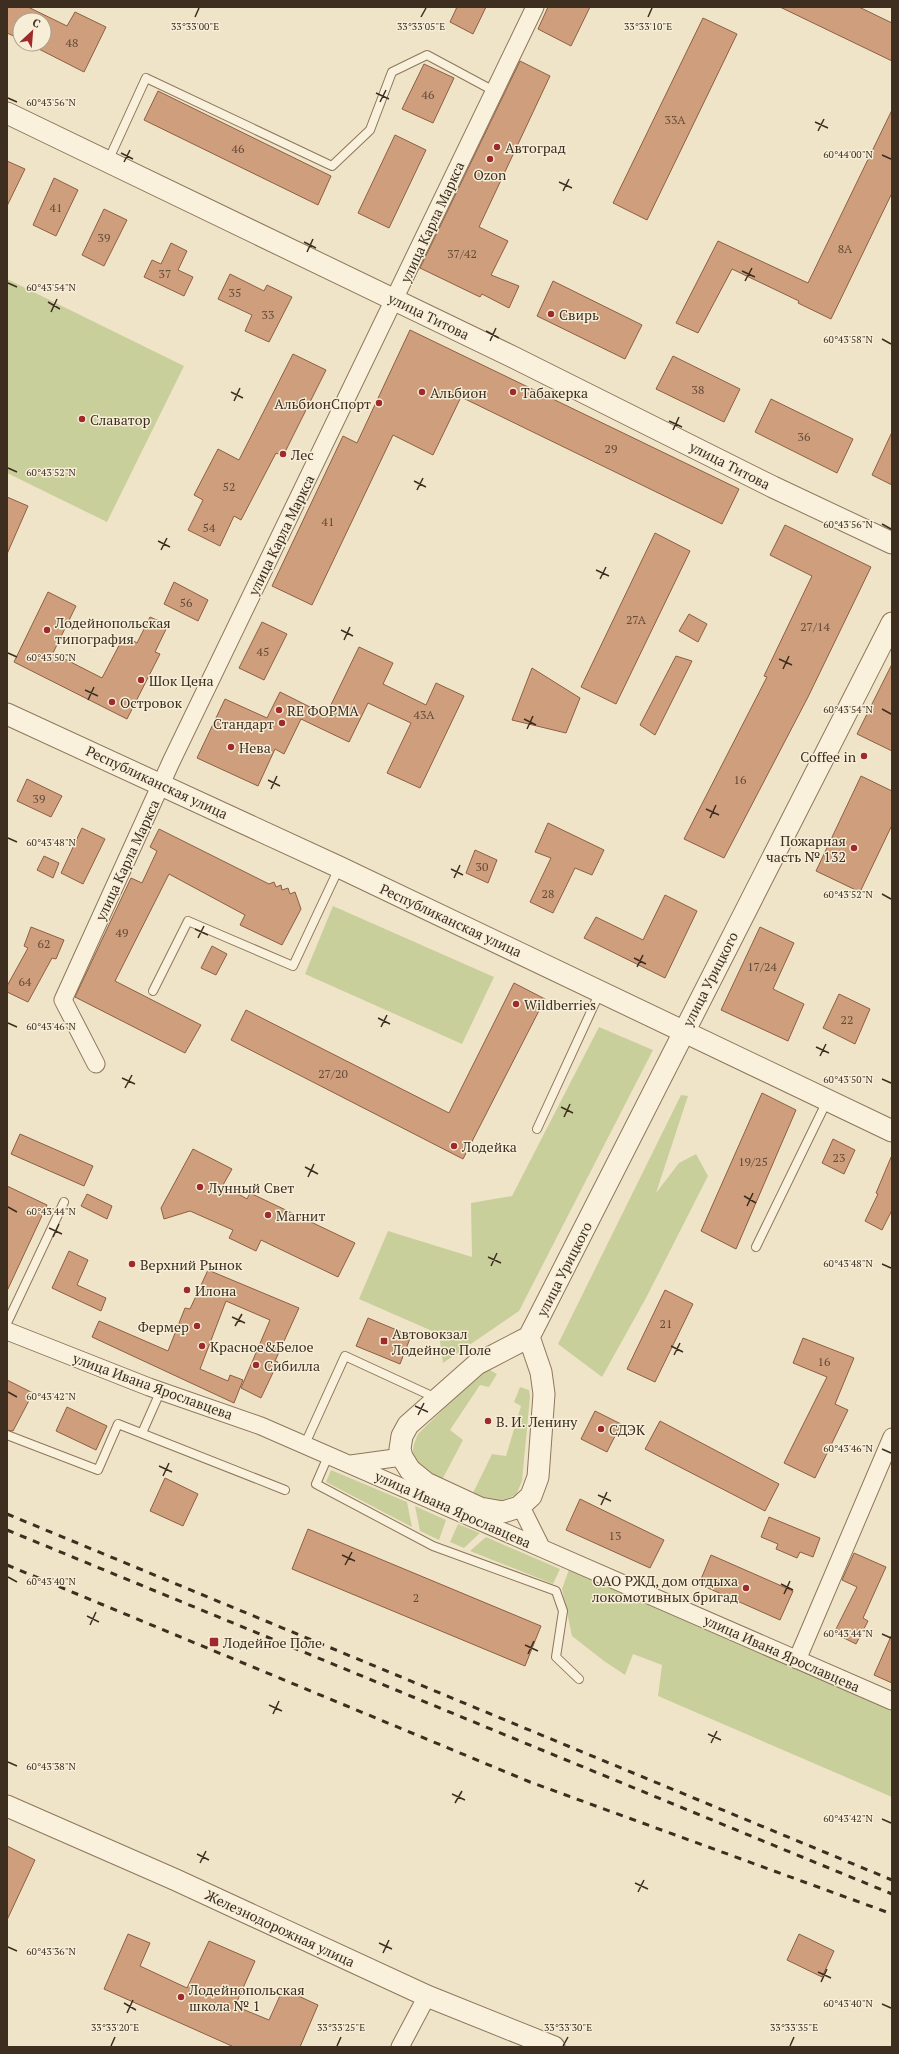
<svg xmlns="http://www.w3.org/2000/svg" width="899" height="2054" font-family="'PT Serif',serif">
  <rect width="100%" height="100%" fill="#f0e4c8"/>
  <path fill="#c9cf9b" d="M7,279L184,366L107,522L7,473Z
    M333,906L494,977L462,1044L305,974Z
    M599,1027L653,1050L519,1311L443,1363L439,1334L359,1299L388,1231L472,1257L471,1203L512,1196Z
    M681,1095L688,1096L656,1193L679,1163L696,1154L708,1176L646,1298L602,1377L558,1344Z
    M488,1369L497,1374L489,1387L480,1385L450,1430L463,1440L442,1480C418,1469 405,1462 418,1434L483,1370Z
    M520,1387L529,1390L530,1397L522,1481L516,1495L495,1503L471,1497L492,1454L506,1456L521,1406L514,1402Z
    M331,1470L407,1502L412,1527L326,1482Z
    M415,1506L446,1520L439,1540L420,1531Z
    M458,1524L480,1533L464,1548L450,1542Z
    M486,1537L560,1569L553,1584L470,1551Z
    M572,1561L892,1701V1797L658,1696L662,1665L633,1654L625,1675L604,1661L572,1636L562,1589Z"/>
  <path fill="#cf9f7d" stroke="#8d5f41" d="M7,7H28L67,26L75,12L106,27L84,72L29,44H44V20H20V39L7,33Z
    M457,7H486L473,34L450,22Z
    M548,7H590L571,46L538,29Z
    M780,7H859L892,23V61Z
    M703,18L737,34L647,220L613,203Z
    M520,61L550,76L479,227L508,241L491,275L519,286L509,308L482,294L480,297L420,268Z
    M424,64L454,78L433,123L402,109Z
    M158,91L331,176L318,205L144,120Z
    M892,110V193L831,319L798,303L799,301L732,269L698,333L676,323L718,241L808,283Z
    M395,135L426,150L389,228L358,213Z
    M7,161L25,169L7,206Z
    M54,178L78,190L56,236L33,225Z
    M104,209L127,220L104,266L82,255Z
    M171,243L187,251L178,270L193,277L184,296L144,277L152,260L161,264Z
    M230,274L264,291L267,285L292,297L269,342L245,331L252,315L218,299Z
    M553,281L642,325L625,359L537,316Z
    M410,330L739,489L722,524L461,397L433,455L393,435L312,605L272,586L343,436L357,443Z
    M293,354L326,370L283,456L276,453L241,520L234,516L220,546L188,530L203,500L194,495L218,449L239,460Z
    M673,356L740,389L724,422L656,389Z
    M771,399L853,439L837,473L755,432Z
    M892,432V485L872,475Z
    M7,497L28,506L7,554Z
    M785,525L871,567L808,697L724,858L684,839L767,677L764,676L812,576L770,555Z
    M655,533L690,551L616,704L581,687Z
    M174,582L208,600L198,621L164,604Z
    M48,592L76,606L53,653L102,678L124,636L137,643L150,617L168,625L155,652L160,654L127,719L14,662Z
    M689,614L707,624L698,642L679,631Z
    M262,622L287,634L264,680L239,668Z
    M359,647L393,663L383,684L426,705L436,683L464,696L420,788L387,773L411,723L368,703L349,742L301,719L284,754L275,749L258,786L197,758L225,699L267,718L280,692L326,715Z
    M676,656L692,661L655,735L640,725Z
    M892,664V751L857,734Z
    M532,668L580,698L566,733L512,720Z
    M861,776L892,791V825L860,892L816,871Z
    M27,779L62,796L51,817L17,801Z
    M548,823L604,850L592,875L575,868L553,913L530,902L551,858L535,852Z
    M82,828L105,839L83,884L61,873Z
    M159,829L269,884L274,882L276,887L281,885L282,890L288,888L290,894L295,892L301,909L282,945L240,925L245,915L169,874L115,981L201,1025L185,1053L75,997L131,878L142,883L157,851L150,847Z
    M475,850L497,860L488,883L466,873Z
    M44,856L59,863L53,878L37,870Z
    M665,895L697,911L665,978L584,938L596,917L643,940Z
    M31,927L64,940L56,959L52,958L28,1002L7,992V986L28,948L24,946Z
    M760,927L794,943L773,989L804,1004L788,1041L721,1010Z
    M212,946L227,954L216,975L201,968Z
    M514,983L545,999L463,1159L231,1040L246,1010L449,1113Z
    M839,994L870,1009L855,1044L823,1028Z
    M762,1093L796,1110L736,1249L701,1231Z
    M20,1134L93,1166L84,1186L11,1154Z
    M833,1139L855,1150L844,1174L822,1163Z
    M193,1149L232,1169L223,1185L247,1199L250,1193L355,1243L338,1277L261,1240L256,1251L229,1238L233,1230L190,1211L164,1219L161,1208Z
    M892,1155V1210L882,1230L865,1221L878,1194L876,1193Z
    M7,1186L47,1205L7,1291Z
    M87,1194L112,1206L107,1219L81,1206Z
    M69,1251L88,1260L77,1285L106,1298L101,1311L52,1288Z
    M208,1270L299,1308L275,1361L278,1362L261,1398L241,1388L270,1320L226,1301L200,1369L228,1381L230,1375L243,1380L234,1403L92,1337L99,1321L168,1351L185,1308L190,1309Z
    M665,1290L693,1304L655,1382L627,1369Z
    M368,1318L411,1336L400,1364L356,1346Z
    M803,1338L854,1358L835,1404L848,1410L815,1478L784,1463L827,1377L793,1363Z
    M7,1380L33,1393L13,1431L7,1430Z
    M67,1407L107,1426L96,1450L56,1431Z
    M595,1411L621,1424L607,1452L581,1439Z
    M660,1421L779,1484L765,1511L645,1449Z
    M165,1478L198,1494L183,1526L150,1511Z
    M580,1499L664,1540L650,1568L566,1530Z
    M769,1517L820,1538L813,1557L800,1552L797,1558L776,1549L778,1544L761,1537Z
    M308,1529L541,1626L525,1666L292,1569Z
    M854,1553L886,1567L863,1618L868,1621L856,1644L834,1633L857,1587L842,1580Z
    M711,1555L793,1591L780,1620L699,1584Z
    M892,1634V1683L874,1675Z
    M7,1846L35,1860L7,1920Z
    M128,1934L150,1943L140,1966L187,1988L209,1941L255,1961L235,2006L269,2020L283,1989L318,2005L300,2047H234L104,1989Z
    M799,1934L834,1951L822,1977L787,1960Z"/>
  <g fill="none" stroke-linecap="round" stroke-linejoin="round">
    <defs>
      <path id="service" d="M108,161L146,78L332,166L370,130L392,72L427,55L494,91
        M153,991L188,921L293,966L339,868
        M537,1129L600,992
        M756,1247L827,1101
        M7,1323L64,1202
        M142,1433L161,1390
        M7,1435L98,1470L118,1424L285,1490
        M305,1444L345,1356L436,1398
        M329,1454L316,1484L433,1546L556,1591L563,1611L556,1657L579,1679"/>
      <path id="minor" d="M96,1064L63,1000L171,762L535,7
        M7,1331L149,1387L261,1426L892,1701
        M351,1464L402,1457
        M520,1505L541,1547
        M797,1660L892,1437
        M400,2047L427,1996"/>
      <path id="tertiary" d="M7,113L515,358L773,487L892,543
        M7,714L339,867L892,1131
        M529,1337L892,623
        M529,1337L541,1372L544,1394L538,1477L531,1496L519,1507L503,1512L480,1508L426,1483L410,1470L402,1457L400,1449L402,1436L408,1425L477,1364Z
        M7,1806L176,1880L427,1996L554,2047"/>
    </defs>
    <use href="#service" stroke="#8d765c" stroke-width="10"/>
    <use href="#minor" stroke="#8d765c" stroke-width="19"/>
    <use href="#tertiary" stroke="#8d765c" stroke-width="23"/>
    <use href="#service" stroke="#faf1dc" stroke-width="8"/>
    <use href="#minor" stroke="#faf1dc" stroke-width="17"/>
    <use href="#tertiary" stroke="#faf1dc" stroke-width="21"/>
    <path stroke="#3d2e20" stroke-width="3" stroke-dasharray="7 7" stroke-linecap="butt" d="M7,1514L892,1880
      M7,1530L892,1894
      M7,1565L530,1782L892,1914"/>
  </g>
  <path fill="none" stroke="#3d2e20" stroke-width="1.5" d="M195,17L199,8M421,17L426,8M648,17L652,8M376,93L389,99M8,98L17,102M380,102L386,90M815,122L828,128M818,131L824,119M121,153L133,159M882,155L891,159M124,162L130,150M559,182L572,188M563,191L569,179M304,242L316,248M307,252L313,239M742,271L755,277M745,281L752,268M8,283L17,287M48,302L60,309M51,312L57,299M486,331L499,338M882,339L891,344M490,341L496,328M231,392L243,398M234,401L240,388M669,421L682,427M673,430L679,417M8,468L17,472M414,481L426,487M417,490L423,478M882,524L891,529M158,541L170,547M161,550L167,538M596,570L609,576M600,579L606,567M341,630L353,636M344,640L350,627M8,653L17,657M779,659L792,665M783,669L789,656M85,690L98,696M88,700L94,687M882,709L891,714M524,719L536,725M527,729L533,716M268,780L280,786M271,789L277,776M706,809L719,815M710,818L716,805M8,838L17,842M451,869L463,875M454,878L460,865M882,894L891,899M195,929L208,935M198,938L204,926M634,958L646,964M637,967L643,955M378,1018L390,1024M8,1023L17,1027M381,1027L387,1015M816,1047L829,1053M820,1056L826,1044M122,1078L135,1084M882,1079L891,1083M125,1088L132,1075M561,1107L573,1113M564,1117L570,1104M305,1167L318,1174M308,1177L314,1164M744,1196L756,1203M747,1206L753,1193M8,1207L17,1212M49,1228L62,1234M53,1237L59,1224M488,1257L501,1263M882,1264L891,1268M491,1266L497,1253M232,1317L245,1323M235,1326L242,1314M671,1346L683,1352M674,1355L680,1343M8,1392L17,1397M415,1406L428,1412M418,1415L424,1403M882,1449L891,1453M159,1466L172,1472M163,1476L169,1463M598,1495L611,1501M601,1505L607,1492M342,1555L355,1561M345,1565L352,1552M8,1577L17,1582M781,1584L793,1590M784,1594L790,1581M87,1616L99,1622M90,1625L96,1612M882,1634L891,1638M525,1645L538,1651M528,1654L534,1641M269,1705L282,1711M273,1714L279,1701M708,1734L721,1740M711,1743L717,1731M8,1762L17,1766M452,1794L465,1800M455,1803L462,1791M882,1819L891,1823M197,1854L209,1860M200,1863L206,1851M635,1883L648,1889M638,1892L644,1880M379,1943L392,1949M8,1947L17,1951M383,1953L389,1940M818,1972L831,1978M821,1982L827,1969M124,2003L136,2010M882,2004L891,2008M127,2013L133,2000M111,2046L115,2037M337,2046L341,2037M563,2046L568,2037M790,2046L794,2037"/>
  <g fill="#9e2a2b" stroke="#f7eed8" stroke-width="1.5">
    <circle cx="497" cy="147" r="4"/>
    <circle cx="490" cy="159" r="4"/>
    <circle cx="551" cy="314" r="4"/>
    <circle cx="422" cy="392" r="4"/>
    <circle cx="513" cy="392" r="4"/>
    <circle cx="379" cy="403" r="4"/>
    <circle cx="82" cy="419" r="4"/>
    <circle cx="283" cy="454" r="4"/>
    <circle cx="47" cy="630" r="4"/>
    <circle cx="141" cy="680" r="4"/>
    <circle cx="112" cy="702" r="4"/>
    <circle cx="279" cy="710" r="4"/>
    <circle cx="282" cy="723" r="4"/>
    <circle cx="231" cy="747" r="4"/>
    <circle cx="864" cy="756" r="4"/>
    <circle cx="854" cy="848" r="4"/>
    <circle cx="516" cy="1004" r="4"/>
    <circle cx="454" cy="1146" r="4"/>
    <circle cx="200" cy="1187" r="4"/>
    <circle cx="268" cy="1215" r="4"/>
    <circle cx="132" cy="1264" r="4"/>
    <circle cx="187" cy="1290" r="4"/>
    <circle cx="197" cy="1326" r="4"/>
    <rect x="380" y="1337" width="8" height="8" rx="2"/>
    <circle cx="202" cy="1346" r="4"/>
    <circle cx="256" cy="1365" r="4"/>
    <circle cx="488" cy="1421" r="4"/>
    <circle cx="601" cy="1429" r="4"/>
    <circle cx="746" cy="1588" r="4"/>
    <rect x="209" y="1637" width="10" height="10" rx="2"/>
    <circle cx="181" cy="1997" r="4"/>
  </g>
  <g text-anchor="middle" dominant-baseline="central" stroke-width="3" stroke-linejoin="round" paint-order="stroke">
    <g font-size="12" fill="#624a37">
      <text x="72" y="42">48</text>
      <text x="428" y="94">46</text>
      <text x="675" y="119">33А</text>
      <text x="238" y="148">46</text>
      <text x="56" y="207">41</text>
      <text x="104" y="237">39</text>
      <text x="845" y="248">8А</text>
      <text x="462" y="253">37/42</text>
      <text x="165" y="273">37</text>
      <text x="235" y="292">35</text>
      <text x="268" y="314">33</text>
      <text x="698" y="389">38</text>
      <text x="804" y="436">36</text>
      <text x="611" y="448">29</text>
      <text x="229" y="486">52</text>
      <text x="328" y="521">41</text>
      <text x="209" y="527">54</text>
      <text x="186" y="602">56</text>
      <text x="636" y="619">27А</text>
      <text x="815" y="626">27/14</text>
      <text x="263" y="651">45</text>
      <text x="424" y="714">43А</text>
      <text x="740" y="779">16</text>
      <text x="39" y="798">39</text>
      <text x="482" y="866">30</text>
      <text x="548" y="893">28</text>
      <text x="122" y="932">49</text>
      <text x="44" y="943">62</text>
      <text x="762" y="966">17/24</text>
      <text x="25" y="981">64</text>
      <text x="847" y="1019">22</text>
      <text x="333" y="1073">27/20</text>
      <text x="839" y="1157">23</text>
      <text x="753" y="1161">19/25</text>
      <text x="666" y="1323">21</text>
      <text x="824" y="1361">16</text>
      <text x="615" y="1535">13</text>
      <text x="416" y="1597">2</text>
    </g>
    <g font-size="14" fill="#3d2e20" stroke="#f7eed8" text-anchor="start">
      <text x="505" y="147">Автоград</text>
      <text x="490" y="174" text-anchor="middle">Ozon</text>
      <text x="559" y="314">Свирь</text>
      <text x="430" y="392">Альбион</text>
      <text x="521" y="392">Табакерка</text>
      <text x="371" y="403" text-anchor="end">АльбионСпорт</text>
      <text x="90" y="419">Славатор</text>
      <text x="291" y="454">Лес</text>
      <text x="55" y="622">Лодейнопольская<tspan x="55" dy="16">типография</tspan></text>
      <text x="149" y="680">Шок Цена</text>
      <text x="120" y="702">Островок</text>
      <text x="287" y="710">RE ФОРМА</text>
      <text x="274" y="723" text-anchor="end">Стандарт</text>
      <text x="239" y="747">Нева</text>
      <text x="856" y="756" text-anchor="end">Coffee in</text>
      <text x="846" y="840" text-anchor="end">Пожарная<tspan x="846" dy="16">часть № 132</tspan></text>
      <text x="524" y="1004">Wildberries</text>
      <text x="462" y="1146">Лодейка</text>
      <text x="208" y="1187">Лунный Свет</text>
      <text x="276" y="1215">Магнит</text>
      <text x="140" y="1264">Верхний Рынок</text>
      <text x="195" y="1290">Илона</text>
      <text x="189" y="1326" text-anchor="end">Фермер</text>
      <text x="392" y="1333">Автовокзал<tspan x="392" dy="16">Лодейное Поле</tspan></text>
      <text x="210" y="1346">Красное&amp;Белое</text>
      <text x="264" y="1365">Сибилла</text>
      <text x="496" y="1421">В. И. Ленину</text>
      <text x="609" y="1429">СДЭК</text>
      <text x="738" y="1580" text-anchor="end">ОАО РЖД, дом отдыха<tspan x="738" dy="16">локомотивных бригад</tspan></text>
      <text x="223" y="1642">Лодейное Поле</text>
      <text x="189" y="1989">Лодейнопольская<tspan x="189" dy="16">школа № 1</tspan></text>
    </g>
    <g font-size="14" fill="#3d2e20" stroke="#f7eed8">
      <text transform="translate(432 222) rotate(-65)">улица Карла Маркса</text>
      <text transform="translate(429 316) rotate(26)">улица Титова</text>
      <text transform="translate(730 465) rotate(27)">улица Титова</text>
      <text transform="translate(281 535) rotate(-64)">улица Карла Маркса</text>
      <text transform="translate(157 782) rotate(25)">Республиканская улица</text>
      <text transform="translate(127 860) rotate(-65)">улица Карла Маркса</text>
      <text transform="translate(451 920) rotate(25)">Республиканская улица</text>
      <text transform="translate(710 979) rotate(-63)">улица Урицкого</text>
      <text transform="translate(564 1269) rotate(-63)">улица Урицкого</text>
      <text transform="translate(153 1386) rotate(20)">улица Ивана Ярославцева</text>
      <text transform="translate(453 1509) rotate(24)">улица Ивана Ярославцева</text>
      <text transform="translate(782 1653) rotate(24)">улица Ивана Ярославцева</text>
      <text transform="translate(280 1928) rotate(25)">Железнодорожная улица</text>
    </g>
  </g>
  <g font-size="10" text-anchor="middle" fill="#3d2e20" stroke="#f7eed8" stroke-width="3" stroke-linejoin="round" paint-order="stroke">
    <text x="195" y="30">33°33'00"E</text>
    <text x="421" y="30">33°33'05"E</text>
    <text x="648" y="30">33°33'10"E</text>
    <text x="51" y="106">60°43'56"N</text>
    <text x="848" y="158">60°44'00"N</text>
    <text x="51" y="291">60°43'54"N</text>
    <text x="848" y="343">60°43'58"N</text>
    <text x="51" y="476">60°43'52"N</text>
    <text x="848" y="528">60°43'56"N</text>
    <text x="51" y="661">60°43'50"N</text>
    <text x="848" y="713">60°43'54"N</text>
    <text x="51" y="846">60°43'48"N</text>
    <text x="848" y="898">60°43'52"N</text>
    <text x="51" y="1030">60°43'46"N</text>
    <text x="848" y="1083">60°43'50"N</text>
    <text x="51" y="1215">60°43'44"N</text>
    <text x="848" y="1267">60°43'48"N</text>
    <text x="51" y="1400">60°43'42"N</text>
    <text x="848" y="1452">60°43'46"N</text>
    <text x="51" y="1585">60°43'40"N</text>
    <text x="848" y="1637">60°43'44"N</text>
    <text x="51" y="1770">60°43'38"N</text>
    <text x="848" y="1822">60°43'42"N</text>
    <text x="51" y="1955">60°43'36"N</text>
    <text x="848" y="2007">60°43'40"N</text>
    <text x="115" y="2031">33°33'20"E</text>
    <text x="341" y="2031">33°33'25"E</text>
    <text x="568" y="2031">33°33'30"E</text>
    <text x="794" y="2031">33°33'35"E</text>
  </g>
  <rect width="899" height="2054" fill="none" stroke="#3d2e20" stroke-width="16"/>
  <g transform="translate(32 32) rotate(26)"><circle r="19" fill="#f7eed8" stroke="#ada18e"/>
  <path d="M0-3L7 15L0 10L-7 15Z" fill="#9e2a2b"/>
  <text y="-6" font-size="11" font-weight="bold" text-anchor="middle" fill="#3d2e20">С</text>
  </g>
</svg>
